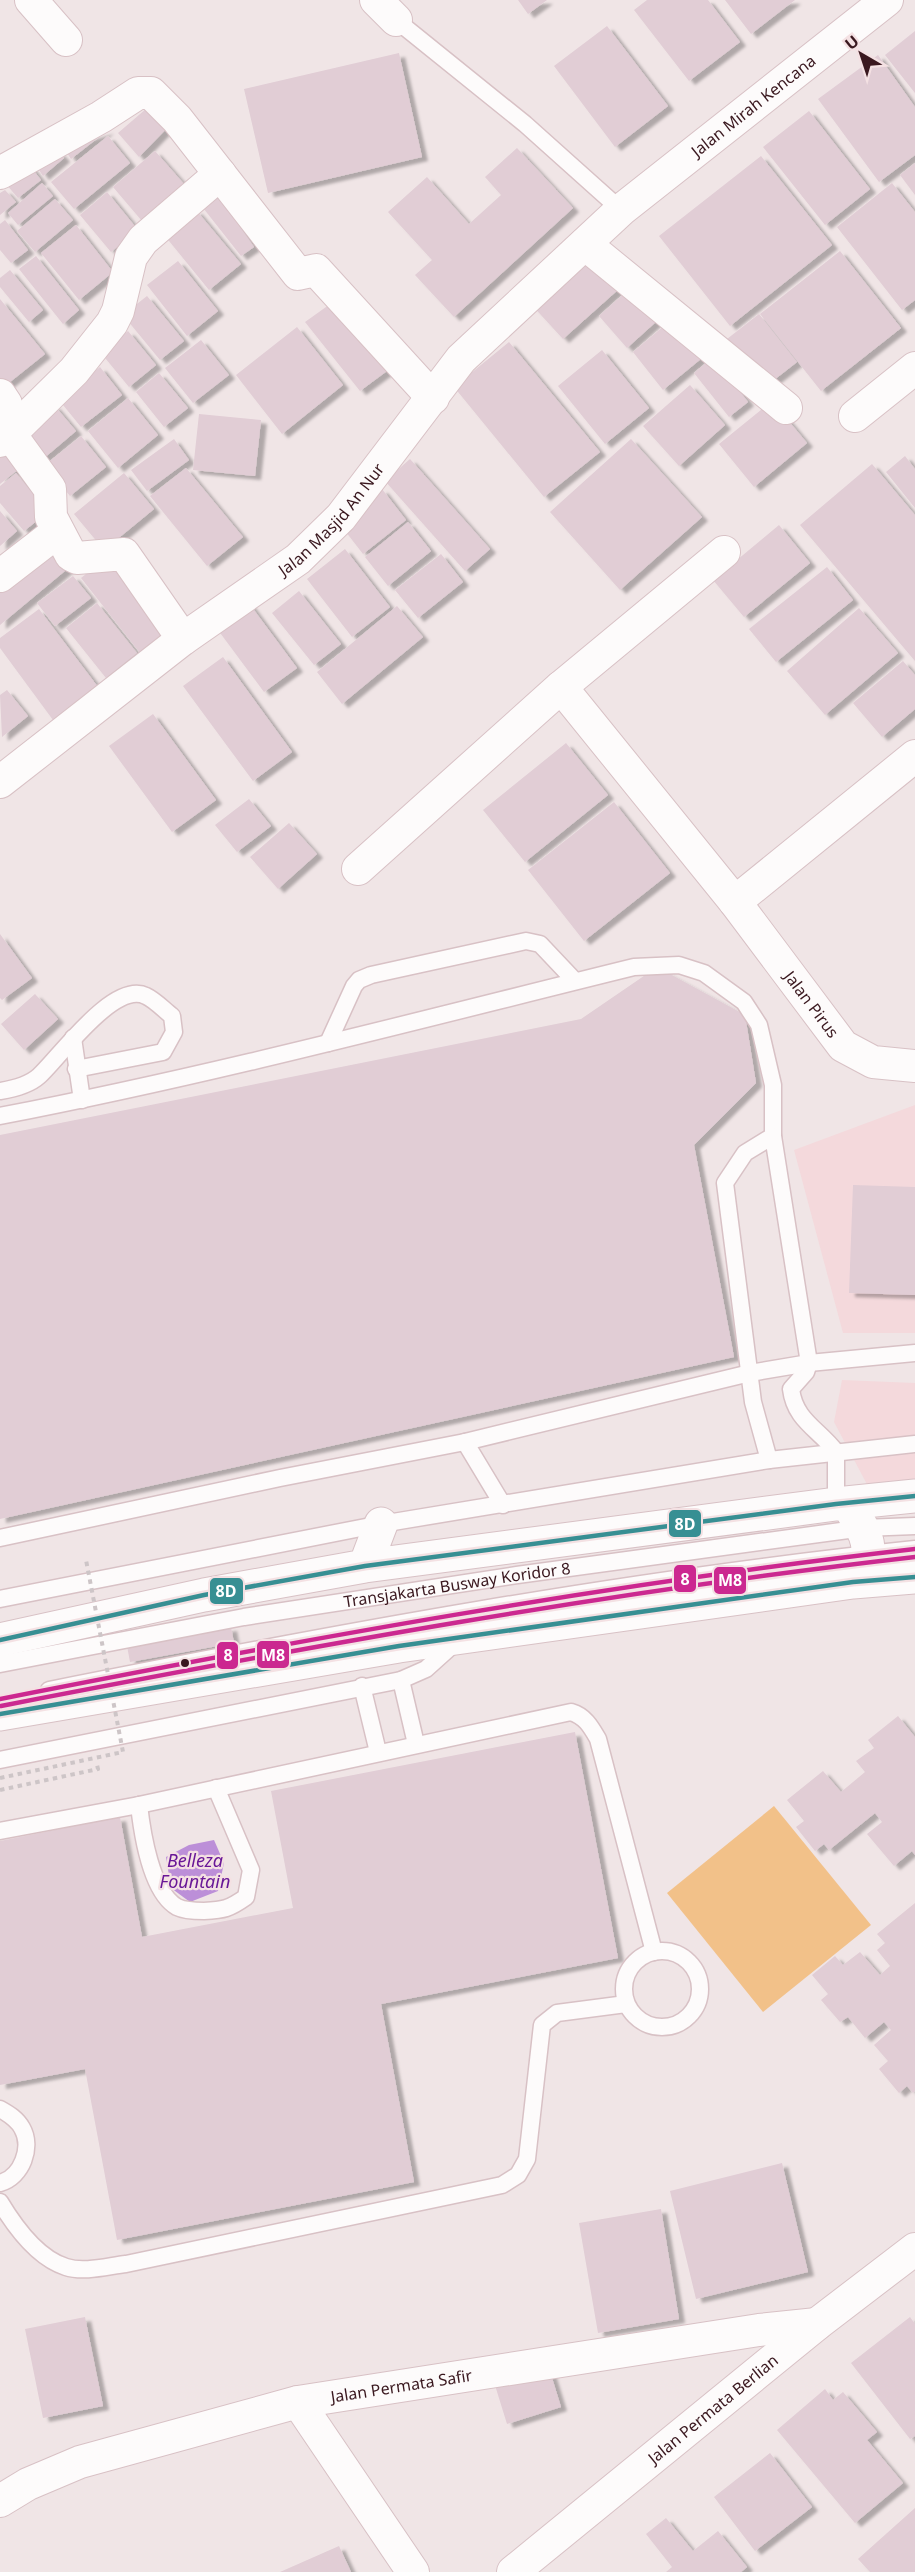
<svg xmlns="http://www.w3.org/2000/svg" width="915" height="2572" font-family="'Noto Sans',sans-serif">
  <defs>
    <filter id="shadow"><feDropShadow dx="6" dy="4" stdDeviation="1.5" flood-color="#0004"/></filter>
  </defs>
  <rect width="100%" height="100%" fill="#f0e5e6"/>
  <path fill="#f4d9dc" d="M915,1105V1333H843L794,1150Z
    M842,1380L915,1383V1487L870,1490L834,1422Z"/>
  <path fill="#f2c189" d="M774,1806L871,1925L763,2012L667,1893Z"/>
  <path fill="#bc8fd8" d="M214,1840L224,1863L218,1891L190,1902L171,1888L166,1857L189,1845Z"/>
  <path fill="#e1cdd5" filter="url(#shadow)" d="M518,0H547L528,14Z
    M647,0H708L740,42L689,81L634,10Z
    M725,0H795L751,34Z
    M607,26L668,106L615,147L554,66Z
    M915,31V93L885,55Z
    M399,53L422,157L268,193L244,89Z
    M878,55L915,107V155L879,182L818,99Z
    M154,102L170,125L139,157L118,133Z
    M809,111L870,189L825,225L763,147Z
    M108,130L71,159L61,144Z
    M108,136L130,163L74,209L51,182Z
    M517,148L573,208L454,317L415,275L432,260L388,212L427,177L469,224L501,195L485,177Z
    M155,151L184,184L142,221L113,187Z
    M59,152L64,158L43,176L35,164Z
    M761,156L832,245L730,326L659,236Z
    M915,163V195L900,175Z
    M30,166L41,180L18,198L6,184Z
    M42,183L53,196L18,225L8,213Z
    M892,183L915,212V300L902,310L837,227Z
    M5,190L16,202L0,215V193Z
    M107,192L138,230L111,252L80,215Z
    M216,192L254,247L241,256L200,204Z
    M55,199L73,220L35,252L17,231Z
    M196,210L241,264L209,290L165,236Z
    M5,220L28,250L11,263L0,250V224Z
    M76,225L113,272L79,300L41,253Z
    M587,251L620,288L563,339L530,303Z
    M840,251L901,328L821,391L760,314Z
    M36,256L79,310L63,324L19,269Z
    M178,261L218,311L187,336L147,285Z
    M10,270L43,310L29,322L0,287V278Z
    M630,288L658,320L627,348L599,316Z
    M147,296L184,341L160,360L123,315Z
    M0,299L45,354L0,390Z
    M333,302L395,365L360,391L305,322Z
    M759,314L797,362L765,387L727,339Z
    M671,320L702,358L663,390L633,352Z
    M297,327L343,385L282,434L236,375Z
    M128,331L156,365L129,387L101,353Z
    M201,340L229,375L193,403L165,368Z
    M509,342L600,452L544,497L454,387Z
    M602,350L649,408L605,444L558,386Z
    M713,357L748,402L729,417L694,373Z
    M100,367L122,395L81,427L59,400Z
    M159,373L188,408L164,427L136,392Z
    M690,385L725,425L679,466L643,426Z
    M128,398L158,435L118,468L88,431Z
    M772,401L807,443L754,487L719,444Z
    M54,405L76,431L43,459L21,432Z
    M199,414L261,420L255,476L193,470Z
    M81,436L106,467L70,496L45,465Z
    M174,439L189,460L147,491L131,470Z
    M631,439L702,517L620,590L550,512Z
    M0,443L19,469L0,484Z
    M905,456L915,469V508L886,472Z
    M410,459L490,549L465,571L385,481Z
    M872,464L915,515V661L800,525Z
    M186,468L243,537L207,566L150,496Z
    M16,473L48,512L24,531L0,503V486Z
    M124,473L154,509L104,550L74,514Z
    M382,489L406,520L363,554L339,523Z
    M0,511L17,531L0,546Z
    M408,522L431,551L388,586L365,557Z
    M779,525L810,563L744,617L713,580Z
    M52,542L72,565L0,625V585Z
    M345,549L390,607L352,637L307,579Z
    M441,554L463,582L418,618L395,590Z
    M106,558L167,633L141,654L81,578Z
    M827,567L853,600L776,662L749,629Z
    M73,576L91,598L55,626L37,603Z
    M299,591L341,644L314,665L272,613Z
    M248,602L297,668L264,692L215,626Z
    M97,603L137,653L106,678L66,628Z
    M397,606L423,637L342,704L317,672Z
    M859,608L898,653L825,715L787,671Z
    M39,609L98,687L53,720L0,648V638Z
    M223,657L292,752L253,781L183,686Z
    M903,661L915,675V709L882,737L853,703Z
    M7,690L28,716L2,737L0,695Z
    M153,714L216,800L172,832L109,746Z
    M566,743L608,795L525,862L483,810Z
    M249,799L271,826L237,852L215,825Z
    M614,802L670,873L584,941L528,870Z
    M289,823L317,854L278,889L250,857Z
    M0,934L32,978L2,1000L0,998Z
    M657,967L745,1015L756,1083L694,1145L734,1357L0,1519V1135L581,1019Z
    M35,994L58,1019L24,1050L1,1024Z
    M853,1185L915,1187V1295L849,1293Z
    M231,1627L234,1643L130,1662L127,1646Z
    M898,1716L915,1737V1855L912,1851L894,1866L867,1834L882,1822L875,1813L829,1850L824,1844L815,1851L796,1827L804,1821L787,1800L823,1771L841,1792L865,1772L856,1761L874,1748L868,1740Z
    M575,1732L618,1958L381,2004L414,2182L117,2240L85,2069L0,2085V1841L120,1817L142,1937L293,1908L271,1791Z
    M915,1903V2091L913,2093L907,2086L899,2093L879,2069L888,2061L874,2045L891,2030L884,2022L865,2038L848,2017L840,2022L821,2000L828,1994L812,1975L835,1956L843,1965L860,1952L880,1975L890,1966L877,1950L885,1943L877,1934Z
    M782,2163L808,2272L696,2299L670,2191Z
    M661,2209L679,2319L598,2333L579,2223Z
    M85,2317L103,2406L43,2418L25,2329Z
    M910,2317L915,2324V2436L910,2439L851,2363Z
    M548,2365L561,2407L507,2424L494,2382Z
    M825,2389L833,2400L843,2392L877,2432L867,2440L903,2483L855,2523L777,2430Z
    M770,2453L812,2507L755,2551L714,2497Z
    M915,2508V2572H870L858,2559Z
    M666,2518L693,2551L718,2531L747,2567L741,2572H666L672,2567L646,2534Z
    M339,2546L351,2572H280Z"/>
  <g fill="none" stroke-linecap="round" stroke-linejoin="round">
    <defs>
      <g id="service">
        <path d="M396,20L525,124L621,210"/>
        <path d="M73,1038L82,1100"/>
        <path d="M328,1043L354,986L359,980L371,975L526,941L540,944L575,981"/>
        <path d="M0,1091C13,1089 29,1085 39,1076C59,1058 114,980 146,996C155,1000 164,1010 172,1016L174,1032L163,1052L76,1069"/>
        <path d="M0,1116C213,1075 423,1019 634,967L679,965L704,973L744,1002L759,1025L773,1085V1136L809,1363L806,1372L791,1389C795,1421 819,1429 836,1452V1504"/>
        <path d="M465,1442L503,1505"/>
        <path d="M769,1460L753,1402L725,1183L745,1153L773,1136"/>
        <path d="M0,1538L280,1478L465,1442L750,1373L809,1363L915,1353"/>
        <path d="M0,1599L381,1524L769,1460L915,1444"/>
        <path id="s1" d="M0,1664L244,1617L517,1575L863,1528L915,1526"/>
        <path d="M401,1680L416,1744"/>
        <path d="M362,1686L378,1752"/>
        <path d="M49,1690C334,1633 626,1579 915,1549"/>
        <path d="M0,1760L401,1680L426,1669L456,1642"/>
        <path d="M139,1805C142,1832 151,1892 177,1907C183,1910 196,1911 204,1911C224,1910 229,1909 246,1897L251,1870L216,1788"/>
        <path d="M0,1831L139,1805L571,1712C585,1716 591,1727 598,1739L654,1952"/>
        <circle cx="662" cy="1989" r="38"/>
        <path d="M0,2109C9,2114 17,2119 22,2128C33,2147 22,2177 0,2183"/>
        <path d="M0,2202C15,2227 37,2258 66,2267C84,2273 108,2266 126,2264L502,2185L518,2175L527,2159L542,2025L557,2013L626,2004"/>
      </g>
      <g id="minor">
        <path d="M31,0L66,40"/>
        <path d="M376,0L396,20"/>
        <path d="M0,173L101,117L138,93H151L177,119L298,274L316,270L433,398"/>
        <path d="M585,244L786,408"/>
        <path d="M0,395L6,404L10,434L50,489L51,517L71,555L77,558L124,554L183,639"/>
        <path d="M855,416L915,368"/>
        <path d="M0,441L10,434L74,371L112,323L118,311L131,257L143,240L220,174"/>
        <path id="s2" d="M724,552L561,687L735,902L843,1046L873,1062L915,1066"/>
        <path d="M0,576L57,532"/>
        <path id="s3" d="M0,782L183,639L298,559L341,517L461,359L621,210L887,0"/>
        <path d="M358,869L561,687"/>
        <path d="M735,902L915,756"/>
        <path d="M298,2402L413,2572"/>
        <path id="s4" d="M0,2501L28,2484L80,2462L298,2402L759,2330L817,2324"/>
        <path id="s5" d="M513,2572L817,2324L915,2249"/>
      </g>
      <path id="primary" d="M847,1504C867,1532 879,1553 853,1582
        M365,1566L381,1524
        M0,1640L204,1595L365,1566L836,1504L915,1496
        M0,1714L399,1646L853,1582L915,1577"/>
    </defs>
    <use href="#service" stroke="#d8c1c5" stroke-width="19"/>
    <use href="#minor" stroke="#d8c1c5" stroke-width="34"/>
    <use href="#primary" stroke="#d8c1c5" stroke-width="35"/>
    <path stroke="#cdc5c7" stroke-width="4" stroke-dasharray="4.5 4.5" stroke-linecap="butt" d="M0,1790L98,1769L97,1765"/>
    <use href="#service" stroke="#fdfbfb" stroke-width="16"/>
    <use href="#minor" stroke="#fdfbfb" stroke-width="32"/>
    <use href="#primary" stroke="#fdfbfb" stroke-width="33"/>
    <path stroke="#cdc5c7" stroke-width="4" stroke-dasharray="4.5 4.5" stroke-linecap="butt" d="M0,1778L123,1752L86,1560"/>
    <defs>
      <path id="bus-1" d="M0,1699C304,1639 607,1584 915,1549"/>
      <path id="bus-2" d="M1,1706C305,1647 608,1592 915,1557"/>
      <path id="bus-3" d="M0,1640L204,1595L365,1566L836,1504L915,1496
        M0,1714L399,1646L853,1582L915,1577"/>
    </defs>
    <use href="#bus-1" stroke="#f4e1e3" stroke-width="9"/>
    <use href="#bus-2" stroke="#f4e1e3" stroke-width="9"/>
    <use href="#bus-3" stroke="#f4e1e3" stroke-width="9"/>
    <use href="#bus-1" stroke="#cc2790" stroke-width="4.5"/>
    <use href="#bus-2" stroke="#cb2990" stroke-width="4.5"/>
    <use href="#bus-3" stroke="#378f93" stroke-width="4.5"/>
  </g>
  <circle fill="#3a181f" stroke="#f4e1e3" stroke-width="2" cx="185" cy="1663" r="5"/>
  <g text-anchor="middle" dominant-baseline="central" stroke-width="4.5" stroke-linejoin="round" paint-order="stroke">
    <g font-size="16" fill="#3a181f" stroke="#f4e1e3">
      <text stroke="none"><textPath href="#s3" startOffset="1018">Jalan Mirah Kencana</textPath></text>
      <text stroke="none"><textPath href="#s3" startOffset="424">Jalan Masjid An Nur</textPath></text>
      <text stroke="none"><textPath href="#s2" startOffset="616">Jalan Pirus</textPath></text>
      <text stroke="none"><textPath href="#s1" startOffset="464">Transjakarta Busway Koridor 8</textPath></text>
      <text stroke="none"><textPath href="#s4" startOffset="420">Jalan Permata Safir</textPath></text>
      <text stroke="none"><textPath href="#s5" startOffset="258">Jalan Permata Berlian</textPath></text>
    </g>
    <g font-size="18" font-style="italic" fill="#691797" stroke="#f4e1e3">
      <text x="195" y="1860">Belleza<tspan x="195" dy="21">Fountain</tspan></text>
    </g>
  </g>
  <g stroke="#f4e1e3" stroke-width="2">
    <rect x="668" y="1509" width="34" height="29" rx="6" fill="#378f93"/>
    <rect x="673" y="1564" width="24" height="29" rx="6" fill="#cc2790"/>
    <rect x="713" y="1566" width="34" height="29" rx="6" fill="#cb2990"/>
    <rect x="209" y="1577" width="35" height="28" rx="6" fill="#378f93"/>
    <rect x="256" y="1640" width="34" height="29" rx="6" fill="#cb2990"/>
    <rect x="216" y="1641" width="23" height="29" rx="6" fill="#cc2790"/>
  </g>
  <g font-size="16" text-anchor="middle" font-weight="bold" fill="#fff">
    <text x="685" y="1530">8D</text>
    <text x="685" y="1585">8</text>
    <text x="730" y="1586">M8</text>
    <text x="226" y="1597">8D</text>
    <text x="273" y="1661">M8</text>
    <text x="228" y="1661">8</text>
  </g>
  <g transform="translate(861 54) rotate(321)" stroke="#f4e1e3" stroke-width="4.5" paint-order="stroke">
  <path d="M0-4.5L10 22L0 15L-10 22Z" fill="#3a181f"/>
  <text y="-9" font-size="16" font-weight="bold" text-anchor="middle" fill="#3a181f">U</text>
  </g>
</svg>
